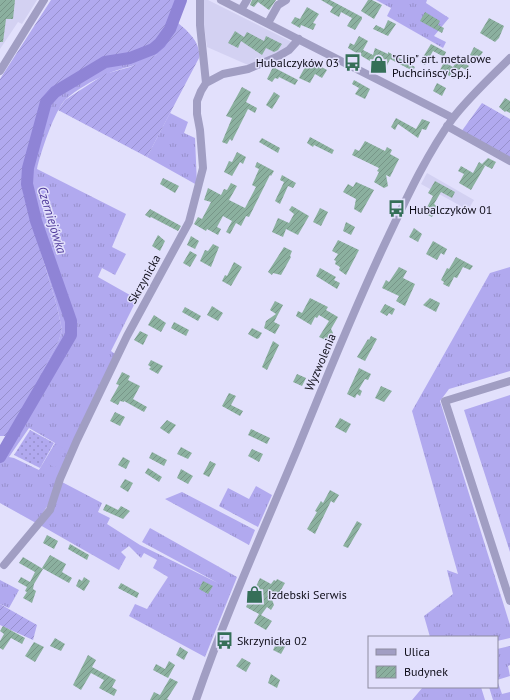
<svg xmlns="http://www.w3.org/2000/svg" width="510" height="700" font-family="'PT Sans',sans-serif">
  <defs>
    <pattern id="grass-tufts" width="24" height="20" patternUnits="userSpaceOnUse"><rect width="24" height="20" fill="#b1a9ef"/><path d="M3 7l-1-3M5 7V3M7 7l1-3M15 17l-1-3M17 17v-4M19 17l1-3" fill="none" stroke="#9790cc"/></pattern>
    <pattern id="park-dots" width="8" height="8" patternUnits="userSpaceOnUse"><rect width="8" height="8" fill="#b1a9ef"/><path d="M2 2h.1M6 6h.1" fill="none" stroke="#9790cc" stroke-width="1.8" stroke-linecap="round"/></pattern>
    <pattern id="garden-furrows" width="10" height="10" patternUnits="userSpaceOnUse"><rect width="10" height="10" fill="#b1a9ef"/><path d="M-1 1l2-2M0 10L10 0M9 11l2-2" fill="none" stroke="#9790cc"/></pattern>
    <pattern id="building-hatch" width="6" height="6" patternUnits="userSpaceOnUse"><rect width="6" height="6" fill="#8bb09f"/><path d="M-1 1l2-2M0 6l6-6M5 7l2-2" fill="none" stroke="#779688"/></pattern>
  </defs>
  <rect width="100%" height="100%" fill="#e2e0fc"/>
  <path fill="#d3d1f2" d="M0,0H37L22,24L18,22L0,49Z
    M203,0H208L292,42L279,54L248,65L207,47L203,18Z
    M427,173L474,200L468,210L421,184Z"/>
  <path fill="url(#grass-tufts)" fill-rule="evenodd" d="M177,0H186C181,16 170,46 156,55C141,66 121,67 105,75C92,81 76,90 66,99C55,109 40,154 37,169L126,214L112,247L126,254L115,275L102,268L98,277L137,299L111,351L115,354L50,502L36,523L0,503V448L59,340L62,330L57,306L23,192V174L44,99L51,89L103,58L115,55L166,29ZM29,428L55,443L39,470L14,458L9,457Z
    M376,0H427L426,3L449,18L434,36L446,42L443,48L387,16L391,8Z
    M170,113L188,122L184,133L195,138L197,185L147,157Z
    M510,267V371L449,389L440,401L510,625V638L497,641V637H430L424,616L453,594L447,570L458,574L412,411L490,273Z
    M510,395V552L464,410Z
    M62,482L102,503L98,512L110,518L107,524L140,545L218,583L142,542L150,528L237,577L205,657L129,616L135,604L147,609L168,577L153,568L157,560L144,553L141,558L129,546L121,552L126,557L119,570L40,525Z
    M256,486L272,495L258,527L219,506L228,488L249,499Z
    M182,492L255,530L249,545L165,499Z
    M0,580L19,590L9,608L0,604Z
    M510,646V665L508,666L510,676L497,680L502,694L510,692V700H493L489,687H497V649Z
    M423,687H481L485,700H412Z"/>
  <path fill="url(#park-dots)" d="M30,430L54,443L40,468L14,455Z"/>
  <path fill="url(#garden-furrows)" d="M51,0H177L166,29L155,43L137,52L103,58L51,89L44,99L23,174V192L57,306L62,330L59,340L8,436H0V79Z
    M178,23C189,32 201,43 199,58L147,157L58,110L65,100L105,74L130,67L156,55Z
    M482,103L510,119V159L461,132Z
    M0,604L37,625L33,640L0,625Z"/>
  <path fill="#b1a9ef" d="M56,444L66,450L55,468L45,462Z"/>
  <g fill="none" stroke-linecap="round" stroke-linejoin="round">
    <path stroke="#8f84d6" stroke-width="12" d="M0,457L71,335V321L36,221L27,184L28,168L46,102L55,92L105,62L130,58L153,49L160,43L170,29L181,0"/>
  </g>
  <path fill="url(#building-hatch)" d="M0,0H15L13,19H6L3,42H0Z
    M252,0H276L269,10L258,2L254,7L250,5Z
    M321,0H330L362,17V19L355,30L347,26L352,18L341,12L339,17L330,12L333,7Z
    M368,0H372L382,5L374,19L361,11Z
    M307,7L319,14L313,23L316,24L313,30L301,25L300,28L291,23L295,17L300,19Z
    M425,12L440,21L438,25L444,28L442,33L420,21Z
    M489,18L504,26L499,38L495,42L480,33Z
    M388,20L396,24L388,36L373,29L376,25L384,29Z
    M235,31L244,37L247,32L264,41L266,36L282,44L278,50L274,52L266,48L262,55L241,41L238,48L228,43Z
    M359,36L368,41L363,50L373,55L375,48L388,54V52L415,67L413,71L390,59L385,70L348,48L350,43L354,45Z
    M431,44L446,52L444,57L433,51L425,65L420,62Z
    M474,47L483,52L478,59L470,55Z
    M458,59L469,66L466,70L461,67L454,79L440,70L444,62L453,67Z
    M309,60L327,70L322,78L315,74L310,83L299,78Z
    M273,67L298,80L295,85L279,77L278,79L275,78L272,82L267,79Z
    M354,80L370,89L365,99L355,94L359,88L352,84Z
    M437,83L446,88L442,96L433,91Z
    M242,87L251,92L246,102L257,108L255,113L248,109L232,141L230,139L227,144L222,142L232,118L226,116Z
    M274,92L280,96L272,109L266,105Z
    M505,98L510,101V113L506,111L505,112L499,107Z
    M396,118L416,129L422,119L430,122L426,130L422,129L418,138L398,124L395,130L391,127Z
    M310,137L334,150L332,154L314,145L313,147L307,143Z
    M262,138L280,148L278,153L259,142Z
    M365,141L385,151L387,147L392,150L390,154L399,159L390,177L386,175L388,186L384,188L374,182L379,172L377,171L379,168L352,155L355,149L359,151Z
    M237,152L246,157L243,164L240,162L232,176L224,172L229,161L232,162Z
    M488,158L496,162L492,169L482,164Z
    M257,162L274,171L271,176L270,175L249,217L246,216L241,226L236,223L230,234L226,232L232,221L223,216L217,227L221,229L218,235L207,229L206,231L194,224L198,217L202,219L211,202L204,200L208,188L221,195L224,189L227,190L231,183L237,186L229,200L245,208L256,187L252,185L259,169L255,167Z
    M479,162L485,166L471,190L459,183L464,174L458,171L461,166L473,173Z
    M282,175L296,183L293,188L288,186L280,204L275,201L284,182L280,180Z
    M163,178L179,186L175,193L160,184Z
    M435,181L455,192L452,198L441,192L434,204L438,207L432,217L424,213L433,196L428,193Z
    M356,182L374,190L361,213L354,209L356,199L343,192L348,184L353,187Z
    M292,206L309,216L298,235L286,229L283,237L272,232L278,218L289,223L294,214L289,210Z
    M320,208L328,212L321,226L313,222Z
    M150,209L181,226L178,231L151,217L150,218L145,215Z
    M346,222L355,227L351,235L343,231Z
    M414,228L422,234L418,242L409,237Z
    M158,235L165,241L160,251L152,246Z
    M191,236L199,241L195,249L187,245Z
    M338,240L359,250L346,275L339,270L340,267L335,264L336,261L334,260L338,254L332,251Z
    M433,241L447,249L444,255L441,253L437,260L426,254Z
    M213,244L219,247L211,267L200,261L205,250L208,251Z
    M284,247L292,251L290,256L291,257L281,275L273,273L272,275L268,272Z
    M190,251L197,255L190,267L183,263Z
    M456,257L473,266L470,270L463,267L457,278L454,277L449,287L443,284L444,282L441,280L447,268L449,269Z
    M234,262L242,267L231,286L222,281L225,275L227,276Z
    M399,267L407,271L403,278L415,284L405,306L396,301L399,296L382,288L386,280L389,282Z
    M320,268L336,277L334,280L340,283L337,289L316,276Z
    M310,298L328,307L326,310L338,317L331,329L333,333L328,341L319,337L329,321L319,315L317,318L315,317L311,325L296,316L298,311L302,313Z
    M430,298L440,303L436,312L423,305Z
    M275,301L283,305L274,322L280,325L275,334L264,328L266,321L276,314L270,310Z
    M385,304L395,309L392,315L389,313L387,316L380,312Z
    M212,306L223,313L218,321L207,315Z
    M185,307L201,316L198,321L182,312Z
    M154,315L166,323L161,332L148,325Z
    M174,322L189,330L186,336L171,328Z
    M252,328L262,333L259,338L257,339L248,334Z
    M140,331L148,335L143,345L134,340Z
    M371,336L377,339L365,361L357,357L368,339L369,340Z
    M273,341L279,345L267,370L262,367Z
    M151,360L163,366L158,374L149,369L151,367L148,365Z
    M359,368L371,374L368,380L365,379L359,389L362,391L360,396L357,394L355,398L347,394Z
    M122,372L130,376L128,380L140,386L133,399L147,407L144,412L124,401V402L120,401L118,405L110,401L119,385L116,384Z
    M297,374L306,378L302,386L293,382Z
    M381,386L392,391L384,402L375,398Z
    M229,393L236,396L231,405L243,411L240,416L222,406Z
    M115,412L125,417L120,426L110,421Z
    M340,418L351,424L346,433L335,427Z
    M167,420L176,425L169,434L160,428Z
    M251,429L270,438L267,444L248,435Z
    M181,447L192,453L188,459L177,454Z
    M252,449L263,454L259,462L248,456Z
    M152,452L167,460L164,466L149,458Z
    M123,457L130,461L126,469L118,465Z
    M210,461L216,464L209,477L203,474Z
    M148,468L162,477L159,482L145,473Z
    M181,469L193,476L188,484L177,478Z
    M125,479L133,483L128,492L120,487Z
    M330,490L339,495L334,503L331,501L315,534L307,529L317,512L315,511L321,501L323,503Z
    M106,504L118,510L121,506L130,511L123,519L103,510Z
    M357,521L362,524L348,548L343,546Z
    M47,535L58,541L54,549L43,543Z
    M70,544L89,555L87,560L68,549Z
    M50,555L66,564L62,572L72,578L69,583L42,568Z
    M23,557L43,569L34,584L33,589L36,591L32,603L23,598L27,592L25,591L27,587L18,582L21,577L30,582L35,572L19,563Z
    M84,577L90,581L84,591L76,586L79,579L82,581Z
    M260,578L271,584L274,580L276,581L277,579L285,583L278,595L268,589L274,605L271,610L267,607L261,615L272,621L266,630L254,623L259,614L246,607Z
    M203,581L213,586L208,594L199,589Z
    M121,583L139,593L137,598L118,588Z
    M3,626L25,638L22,644L11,638L3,650L0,648V641L4,634L0,631Z
    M55,638L65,644L61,651L50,646Z
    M278,640L286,645L281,654L273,650Z
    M34,642L44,647L35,662L25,656Z
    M180,647L188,652L184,660L176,655Z
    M88,655L96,660L92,667L116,680L112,687L117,690L114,696L99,688L104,680L91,673L81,690L73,685Z
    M242,658L251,663L246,672L236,666Z
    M169,661L175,665L168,678L153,670L156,664L165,669Z
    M271,674L280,680L277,688L268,683Z
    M170,678L178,682L167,699L169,700H150L154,692L160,695Z"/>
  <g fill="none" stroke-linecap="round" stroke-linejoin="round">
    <path stroke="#a19ec3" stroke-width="8" d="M200,0V25L206,83
      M221,0L453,118
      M241,10L247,0
      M268,23L278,5L286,0
      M0,71L44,0
      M447,126L510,161
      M510,381L445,401L510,601
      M4,565L50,510L60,479L77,440L127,336L189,222L203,168L200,130L197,114V101L201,91L206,83L223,74L248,69L277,57L289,50L299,39
      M196,700C226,613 264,529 299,445C328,374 356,304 389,235C408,195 427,154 453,118C470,96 491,77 510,58"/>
  </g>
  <defs>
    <symbol id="bus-bare" viewBox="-9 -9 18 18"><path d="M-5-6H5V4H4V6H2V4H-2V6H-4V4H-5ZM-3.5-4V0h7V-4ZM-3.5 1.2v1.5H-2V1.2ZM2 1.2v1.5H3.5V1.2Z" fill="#356f58" stroke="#e2e0fc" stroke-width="2.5" paint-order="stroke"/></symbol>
    <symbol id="shop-bare" viewBox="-9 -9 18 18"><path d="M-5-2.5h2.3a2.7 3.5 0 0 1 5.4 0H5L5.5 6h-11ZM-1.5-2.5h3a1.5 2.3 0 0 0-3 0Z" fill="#356f58" stroke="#e2e0fc" stroke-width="2.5" paint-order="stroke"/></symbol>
  </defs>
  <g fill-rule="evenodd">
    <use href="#bus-bare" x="340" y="50" width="25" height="25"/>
    <use href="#shop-bare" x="366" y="52" width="25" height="25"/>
    <use href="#bus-bare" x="384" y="196" width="25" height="25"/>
    <use href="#shop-bare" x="242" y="582" width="25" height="25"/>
    <use href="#bus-bare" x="212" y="628" width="25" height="25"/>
  </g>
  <g text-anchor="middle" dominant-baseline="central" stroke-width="3" stroke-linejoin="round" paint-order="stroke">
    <g font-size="12" fill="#0d0c17" stroke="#e2e0fc" text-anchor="start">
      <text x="392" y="58">"Clip" art. metalowe<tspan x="392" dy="14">Puchcińscy Sp.j.</tspan></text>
      <text x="339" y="62" text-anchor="end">Hubalczyków 03</text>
      <text x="409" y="209">Hubalczyków 01</text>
      <text x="268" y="594">Izdebski Serwis</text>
      <text x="237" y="640">Skrzynicka 02</text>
    </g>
    <g font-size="12" fill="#0d0c17" stroke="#e2e0fc">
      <text transform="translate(144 279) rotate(-61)">Skrzynicka</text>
      <text transform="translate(320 362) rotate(-67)">Wyzwolenia</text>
    </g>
    <g font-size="13" font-style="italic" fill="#503b9b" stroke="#e2e0fc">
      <text transform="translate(52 220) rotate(73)">Czerniejówka</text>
    </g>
  </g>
  <rect x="368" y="636" width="130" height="52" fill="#e2e0fc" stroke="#8d8ba0"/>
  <rect x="376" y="649" width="20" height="6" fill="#a19ec3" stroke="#8d8ba0"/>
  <text x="404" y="656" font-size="12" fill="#0d0c17">Ulica</text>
  <rect x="376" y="666" width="20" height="12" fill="url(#building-hatch)" stroke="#8d8ba0"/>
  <text x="404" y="676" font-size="12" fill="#0d0c17">Budynek</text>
</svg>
